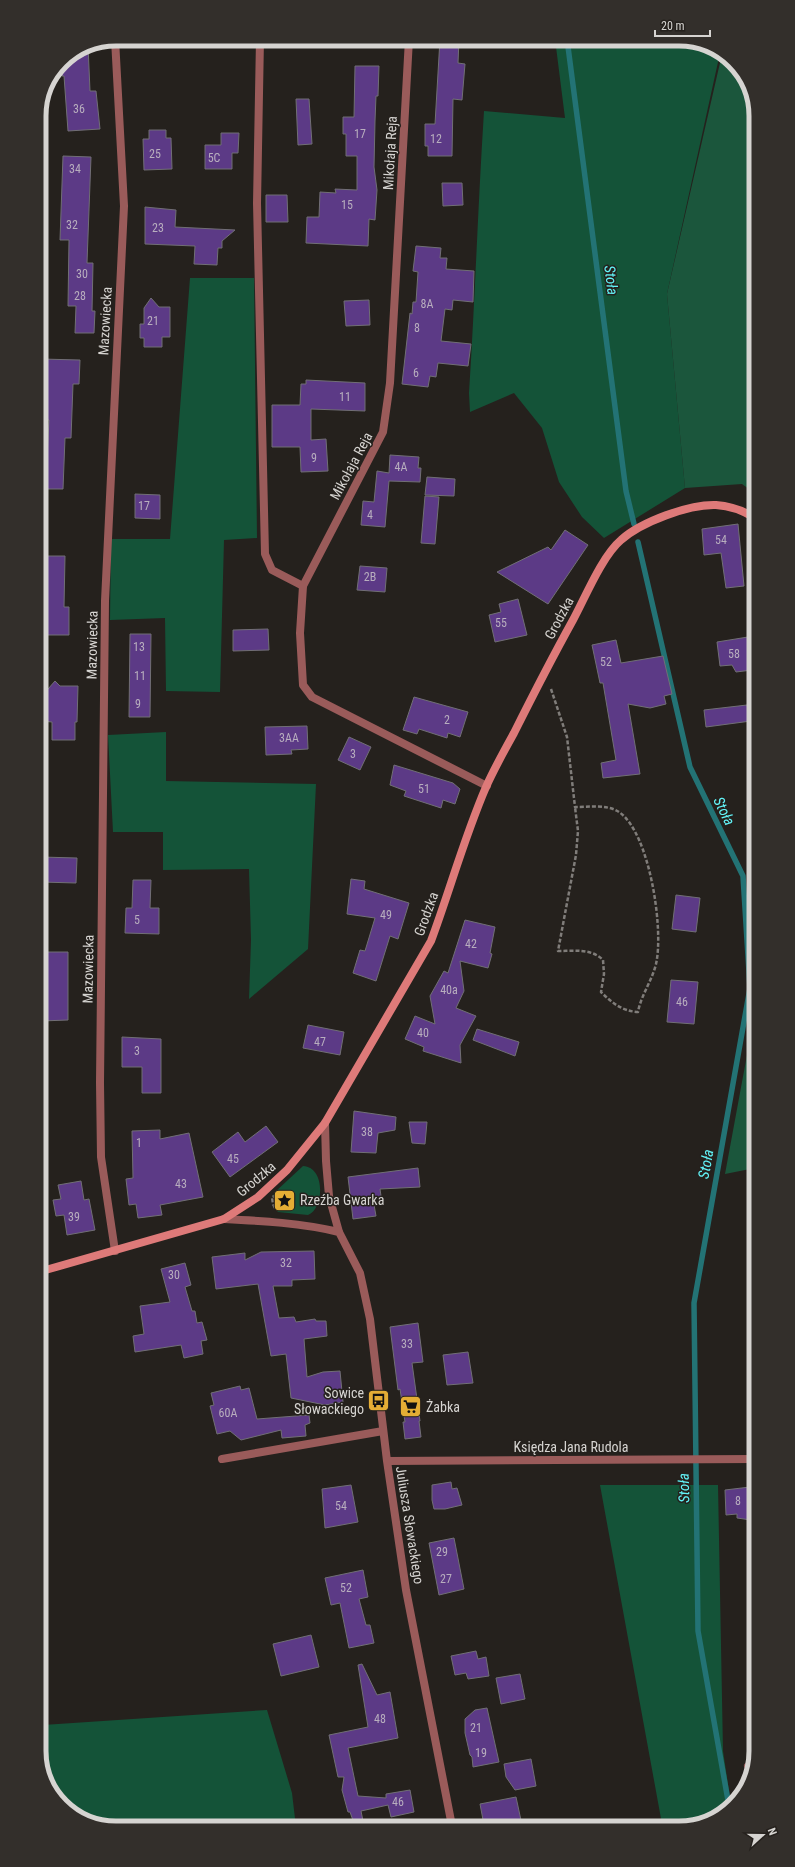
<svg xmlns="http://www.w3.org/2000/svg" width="795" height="1867" font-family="'Roboto Condensed',sans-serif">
  <rect width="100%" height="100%" fill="#25211d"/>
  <path fill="#145338" d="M181,39H251V45H181Z
    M555,39H684L720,53L667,294L685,488L604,538L582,517L559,482L542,428L514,393L470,412L469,393C475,299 478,205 484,111L565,118Z
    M190,278H254L257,538L224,540L220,692L166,691L165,618L110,620L111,539H170Z
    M166,732V781L316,784L308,949L249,999L251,940L249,869L163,870V832H113L108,735Z
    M303,1166C326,1167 324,1209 308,1215L278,1212L275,1208L292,1204L289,1193L272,1197L275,1192Z
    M600,1485H718L723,1751L731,1804L703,1824H662Z
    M267,1710L292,1793L296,1827L111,1828L69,1812L43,1775V1725Z"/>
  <path fill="#1b563c" d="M722,54L726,55L752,92L753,492L742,484L685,488L667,294Z
    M754,1017L755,1168L725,1174Z"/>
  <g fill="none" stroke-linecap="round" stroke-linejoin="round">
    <path stroke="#237375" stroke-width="5.5" d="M567,39L626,491L634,524
      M638,542L690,767L743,876L750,988L694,1303L698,1631L729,1806"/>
  </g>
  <path fill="#5c3a86" stroke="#716f75" d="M440,39H459L458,63L465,64L462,100L453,99L452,156H428V146H425V124H435Z
    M88,45L90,91H96L100,129L68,131L64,76H62L61,63Z
    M355,66H379L378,96H376L375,121L374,167L377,190L375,220L369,219L368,246L306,243L307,217H319L320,192L336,193L335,189L357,190V156H346V134H343V117H354Z
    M296,99H309L312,144L298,145Z
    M149,130H166V138H171L172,169L144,170L143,139H149Z
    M221,133H239L238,153H232V169H205V145H221Z
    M63,156L91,157L87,263H93L92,311H95L94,333H75L76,306H68L69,240H60Z
    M442,183H462L463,205L443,206Z
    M266,195H287L288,222H266Z
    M145,207L176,210L175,227L235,230L222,241V248H218L217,265L194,264L195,246L145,244Z
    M416,246L441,248L440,258H447L446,269L474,271L473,302L453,300L452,310L445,309L441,341L471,344L468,366L438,363L436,377L430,376L428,387L402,384L410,313L412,314L413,302H416L418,272L413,271Z
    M151,298L159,307H170V337H162V347H144V338H140V324H144V308Z
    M369,300L370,325L346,326L344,301Z
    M41,359L80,360L79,384H73L71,438H65L63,489H42V457L47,458L49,420L40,419Z
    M306,380L365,383V411L311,409V440L326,439L328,471L301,472L300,447H272V405H300L301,384H306Z
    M390,455L419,457L418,468H421L420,482L389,481L385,527L361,525L363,501L374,502L377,471L389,473Z
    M427,477L455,479L454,496L425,495Z
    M135,494L160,495V519L135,518Z
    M425,496L439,497L435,544L421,543Z
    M738,524L744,586L726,588L721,553L704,555L702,529Z
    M565,530L588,545L548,604L497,572L548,547L551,550Z
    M40,556H65L64,607H69V635H40Z
    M360,566L387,568L385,592L357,590Z
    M518,599L527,635L495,642L489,615L501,612L499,604Z
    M268,629L269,650L233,651V630Z
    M130,634H151L150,717H129Z
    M748,637L752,670L736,672L732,665L720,666L717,642Z
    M616,640L621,663L663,656L672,694L664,696L666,704L650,708L628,704L640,774L603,778L601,763L616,760L603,683H600L592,645Z
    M55,681L60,686H78L77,722H75V740H52V722L41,721V697Z
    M414,697L468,712L460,737L448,733L447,738L419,729L417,734L403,730Z
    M747,705L751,721L706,727L704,710Z
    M307,726L308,749L291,750L292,754L266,755L265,727Z
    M349,737L371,747L360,770L338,760Z
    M394,765L453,783L460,789L455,804L443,800L441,808L404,796L406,791L390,785Z
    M41,857L77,858L76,883L41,882Z
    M351,879L365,881L364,889L409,903L398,939L390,936L376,981L353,973L360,950L365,951L375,918L347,914Z
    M133,880H151L150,908H159V934L125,933L126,908H132Z
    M676,895L700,898L696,932L672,929Z
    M465,920L495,927L490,953L492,954L488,968L460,961L464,991L456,1008L476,1016L460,1045L461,1063L423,1051L424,1047L405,1039L415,1016L435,1024L430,996L444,971L448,973Z
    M41,952H68V1020L41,1021Z
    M671,980L698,982L694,1024L667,1022Z
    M308,1025L344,1032L340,1055L303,1048Z
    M477,1029L519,1042L515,1056L473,1040Z
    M122,1037L161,1039V1093H142V1067H122Z
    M354,1111L396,1117L395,1130L378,1133L376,1153L351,1152Z
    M409,1122H427L425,1144L412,1143Z
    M266,1126L278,1142L230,1177L212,1152L238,1132L245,1142Z
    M160,1130V1139L189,1133L203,1197L160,1205L162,1215L138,1218L136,1204L129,1205L126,1179L133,1178L132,1131Z
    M418,1168L420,1187L380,1189L381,1196L373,1199L376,1216L353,1219L348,1177Z
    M81,1181L84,1200L89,1199L95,1230L67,1235L64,1215L56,1216L53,1200L61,1199L58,1185Z
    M314,1251L315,1279L292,1280V1286H273L279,1318L294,1317L296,1322L315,1319L316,1321H326L327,1336L304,1339L307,1377L323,1372L340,1371L343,1402L325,1405L291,1398L286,1354L271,1356L258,1284L216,1289L212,1257L245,1253V1260L261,1252Z
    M185,1263L191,1285L185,1287L192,1311H195L197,1323L202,1322L207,1340L201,1341L203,1354L184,1358L181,1345L135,1352L133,1336L144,1334L140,1306L170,1302L161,1269Z
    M418,1323L423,1362L412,1363L420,1421H419L421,1437L405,1439L403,1422H405L400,1389L398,1390L390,1327Z
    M468,1352L473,1383L447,1385L443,1355Z
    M240,1386L241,1390L249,1388L257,1419L309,1415L310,1423L305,1425L306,1436L282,1438L281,1430L241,1440L230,1431L217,1434L210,1406L214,1405L211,1393Z
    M451,1482L452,1489L457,1488L462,1505L445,1509H434L432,1500V1485Z
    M351,1485L358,1522L325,1528L322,1489Z
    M750,1487L751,1520L737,1518V1514L726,1515L725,1490Z
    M454,1538L464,1589L439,1595L429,1543Z
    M363,1570L368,1597L359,1599L366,1625H370L374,1643L349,1648L340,1603L331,1605L325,1578Z
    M311,1635L319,1667L281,1676L273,1644Z
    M476,1651L478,1659L486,1657L489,1676L468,1679L466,1673L455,1675L451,1656Z
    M362,1664L377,1695L390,1692L398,1738L348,1748L358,1796L386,1798V1794L410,1790L414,1812L391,1817L388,1805L361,1811L364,1826H355L350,1812H348L342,1790L344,1777H338L329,1735L368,1727L358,1665Z
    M520,1674L525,1699L501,1704L496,1678Z
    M487,1708L499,1762L473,1767L472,1757L470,1755L465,1733V1719L475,1710Z
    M531,1759L536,1786L515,1790L506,1777L504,1764Z
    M516,1797L522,1825H484L480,1804Z"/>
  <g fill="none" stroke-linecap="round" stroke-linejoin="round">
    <path stroke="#807d7a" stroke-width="2.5" stroke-dasharray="4 2" stroke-linecap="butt" d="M551,689L567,737L575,807C588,807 607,804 619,812C650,833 664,930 656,964C652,981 641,995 638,1012C622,1011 612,1003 601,992L604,974L603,960C591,948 574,951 558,951L576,855L578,831L575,807
      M289,1192L292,1204L275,1208L273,1204L272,1197Z"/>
    <path stroke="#9a5b5a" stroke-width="8" d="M260,39L257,203L265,554L272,570L303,586
      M222,1459L383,1431"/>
    <path stroke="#9a5b5a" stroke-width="8" d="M409,39L390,383L383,432L303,586L300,633L303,685L312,697L487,786
      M325,1123L326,1161L329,1196L339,1232L360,1273L370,1319L387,1461L406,1590L452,1826
      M224,1219C263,1221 301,1223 339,1232
      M115,1251L101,1157L100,1083L105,601L124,206L115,39
      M387,1461L755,1459
      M748,1766L752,1764"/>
    <path stroke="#de7a79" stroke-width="8" d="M42,1271L224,1219L258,1197L287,1170L325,1123L431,941C450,890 464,838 486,787C494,769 504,751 514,733C533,695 552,658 573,620C585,598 602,556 621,540C641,522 689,504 716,505C730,506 742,510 753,517"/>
  </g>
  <defs>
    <symbol id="sight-square" viewBox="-11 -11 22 22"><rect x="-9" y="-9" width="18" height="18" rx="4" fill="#e4ad35" stroke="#25211d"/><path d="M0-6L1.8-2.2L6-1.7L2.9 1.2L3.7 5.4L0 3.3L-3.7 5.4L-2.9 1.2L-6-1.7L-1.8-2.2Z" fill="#111"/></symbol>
    <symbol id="bus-square" viewBox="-11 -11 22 22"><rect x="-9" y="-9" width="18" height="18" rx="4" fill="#e4ad35" stroke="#25211d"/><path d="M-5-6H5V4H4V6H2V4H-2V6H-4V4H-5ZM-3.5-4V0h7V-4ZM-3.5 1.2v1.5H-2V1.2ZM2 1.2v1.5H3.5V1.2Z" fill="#111"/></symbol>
    <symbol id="supermarket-square" viewBox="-11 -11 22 22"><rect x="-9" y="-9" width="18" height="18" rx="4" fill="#e4ad35" stroke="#25211d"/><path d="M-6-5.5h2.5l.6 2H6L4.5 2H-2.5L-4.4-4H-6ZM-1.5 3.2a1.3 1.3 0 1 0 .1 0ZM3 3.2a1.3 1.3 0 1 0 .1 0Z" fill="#111"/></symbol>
  </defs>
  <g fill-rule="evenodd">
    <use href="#sight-square" x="272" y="1188" width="25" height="25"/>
    <use href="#bus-square" x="366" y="1388" width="25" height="25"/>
    <use href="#supermarket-square" x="398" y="1394" width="25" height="25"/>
  </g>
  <g text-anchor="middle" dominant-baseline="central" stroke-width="3" stroke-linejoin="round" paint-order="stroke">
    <g font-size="12" fill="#b8aebe">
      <text x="79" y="109">36</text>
      <text x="360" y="134">17</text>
      <text x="436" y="139">12</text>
      <text x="155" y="154">25</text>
      <text x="214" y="158">5C</text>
      <text x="75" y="169">34</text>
      <text x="347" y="205">15</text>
      <text x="72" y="225">32</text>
      <text x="158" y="228">23</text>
      <text x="82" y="274">30</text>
      <text x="80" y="296">28</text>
      <text x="427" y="304">8A</text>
      <text x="153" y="321">21</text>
      <text x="417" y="328">8</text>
      <text x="416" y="373">6</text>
      <text x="345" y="397">11</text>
      <text x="314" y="458">9</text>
      <text x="401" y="467">4A</text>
      <text x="144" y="506">17</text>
      <text x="370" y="515">4</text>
      <text x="721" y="540">54</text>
      <text x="370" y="577">2B</text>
      <text x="501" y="623">55</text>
      <text x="139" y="647">13</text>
      <text x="734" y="654">58</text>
      <text x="606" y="662">52</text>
      <text x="140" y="676">11</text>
      <text x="138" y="704">9</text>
      <text x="447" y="720">2</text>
      <text x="289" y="738">3AA</text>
      <text x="353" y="754">3</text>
      <text x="424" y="789">51</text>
      <text x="386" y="915">49</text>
      <text x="137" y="920">5</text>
      <text x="471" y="944">42</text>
      <text x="449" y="990">40a</text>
      <text x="682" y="1002">46</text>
      <text x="423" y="1033">40</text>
      <text x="320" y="1042">47</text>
      <text x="137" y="1051">3</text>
      <text x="367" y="1132">38</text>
      <text x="139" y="1143">1</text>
      <text x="233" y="1159">45</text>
      <text x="181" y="1184">43</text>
      <text x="74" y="1217">39</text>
      <text x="286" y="1263">32</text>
      <text x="174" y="1275">30</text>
      <text x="407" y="1344">33</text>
      <text x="228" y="1413">60A</text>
      <text x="738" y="1501">8</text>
      <text x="341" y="1506">54</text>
      <text x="442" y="1552">29</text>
      <text x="446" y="1579">27</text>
      <text x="346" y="1588">52</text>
      <text x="380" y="1719">48</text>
      <text x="476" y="1728">21</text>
      <text x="481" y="1753">19</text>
      <text x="398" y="1802">46</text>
    </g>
    <g font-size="14" fill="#d6d4d1" stroke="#25211d">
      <text transform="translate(390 153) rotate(-87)">Mikołaja Reja</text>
      <text transform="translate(105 321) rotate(-87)">Mazowiecka</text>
      <text transform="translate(351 466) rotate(-62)">Mikołaja Reja</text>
      <text transform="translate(559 618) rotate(-62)">Grodzka</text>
      <text transform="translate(92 645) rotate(-89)">Mazowiecka</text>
      <text transform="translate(426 914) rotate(-70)">Grodzka</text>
      <text transform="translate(88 969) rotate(-89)">Mazowiecka</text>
      <text transform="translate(256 1179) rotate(-40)">Grodzka</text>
      <text x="571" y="1447">Księdza Jana Rudola</text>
      <text transform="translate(410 1525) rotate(81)">Juliusza Słowackiego</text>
    </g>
    <g font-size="14" fill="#d6d4d1" stroke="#25211d" text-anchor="start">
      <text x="300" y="1200">Rzeźba Gwarka</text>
      <text x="364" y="1393" text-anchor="end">Sowice<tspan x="364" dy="16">Słowackiego</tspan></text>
      <text x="426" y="1407">Żabka</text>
    </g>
    <g font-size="15" font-style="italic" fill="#63f4f8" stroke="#25211d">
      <text transform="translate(611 280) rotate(83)">Stoła</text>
      <text transform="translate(724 811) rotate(64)">Stoła</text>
      <text transform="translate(706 1164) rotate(-80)">Stoła</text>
      <text transform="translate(684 1488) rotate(-91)">Stoła</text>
    </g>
  </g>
  <path d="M0 0H795V1867H0ZM116 46H679A70 70 0 0 1 749 116V1751A70 70 0 0 1 679 1821H116A70 70 0 0 1 46 1751V116A70 70 0 0 1 116 46Z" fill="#332f2b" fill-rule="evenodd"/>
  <path fill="none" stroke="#d6d4d1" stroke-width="5" d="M116 46H679A70 70 0 0 1 749 116V1751A70 70 0 0 1 679 1821H116A70 70 0 0 1 46 1751V116A70 70 0 0 1 116 46Z"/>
  <g transform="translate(763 1835) rotate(69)" stroke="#25211d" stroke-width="3" paint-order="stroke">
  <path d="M0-3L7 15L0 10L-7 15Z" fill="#d6d4d1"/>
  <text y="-6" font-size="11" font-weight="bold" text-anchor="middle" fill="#d6d4d1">N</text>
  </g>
  <path d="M655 30v6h55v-6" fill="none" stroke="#d6d4d1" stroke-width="2"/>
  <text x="661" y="30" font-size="12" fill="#d6d4d1" stroke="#25211d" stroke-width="3" paint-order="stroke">20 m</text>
</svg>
